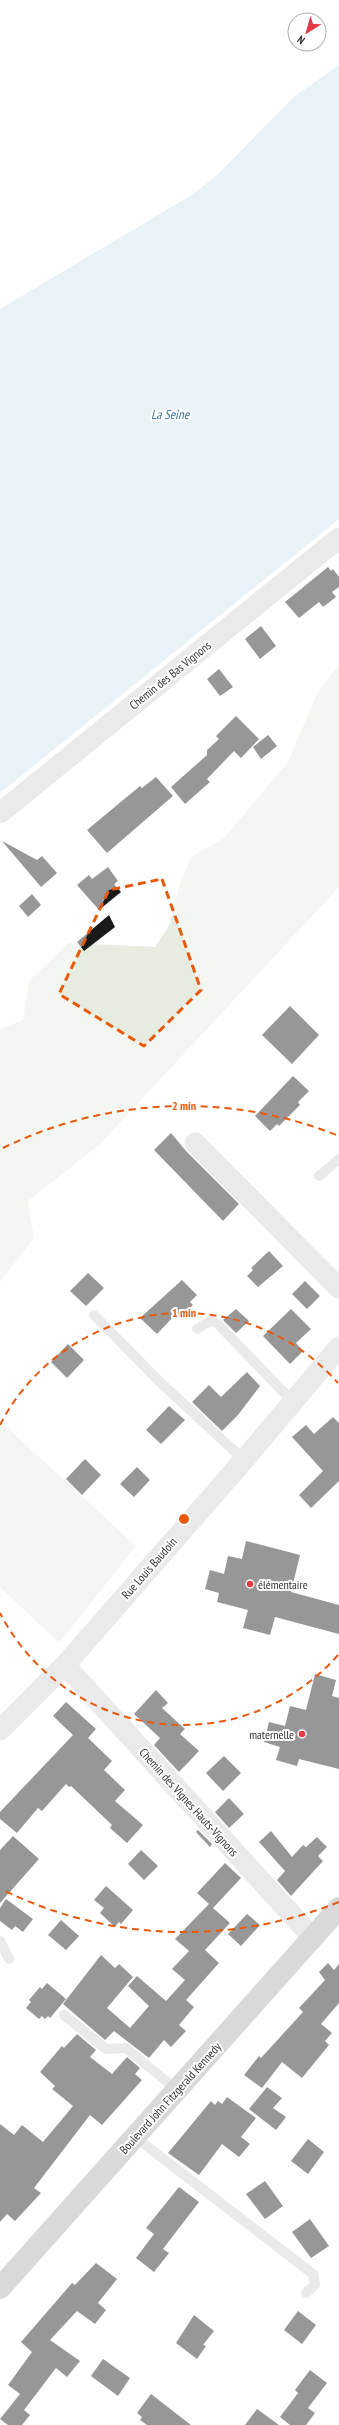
<svg xmlns="http://www.w3.org/2000/svg" width="339" height="2425" font-family="'PT Sans Narrow',sans-serif">
  <rect width="100%" height="100%" fill="#fff"/>
  <path fill="#e6ecdf" d="M339,664V887L99,1145L28,1201L34,1238L0,1282V1029L23,1020L29,981L68,943L155,947L170,924L180,884L191,857L224,838L288,762L317,694Z
    M0,1421L136,1546L59,1643L0,1587Z"/>
  <path fill="#cfe2ee" d="M339,65V519L0,793V309L190,196L215,177L295,96Z"/>
  <path fill="#1a1a1a" d="M328,567L331,571L333,569L339,577V587L332,592L336,597L323,607L319,602L299,618L285,602Z
    M261,626L276,646L260,659L245,639Z
    M219,669L233,687L220,696L207,679Z
    M236,716L259,739L241,758L234,751L207,779L210,782L185,804L171,787L207,755V750L219,739L216,736Z
    M268,735L277,746L261,759L253,747Z
    M156,777L173,796L107,853L87,830L140,786L142,788Z
    M2,841L37,860L42,856L57,873L41,887Z
    M108,867L118,881L114,884L121,892L99,910L77,885L89,875L92,879Z
    M32,894L41,905L28,917L19,906Z
    M109,915L115,927L84,951L77,942Z
    M290,1006L319,1035L292,1064L262,1035Z
    M293,1076L309,1091L298,1102L300,1105L279,1126L277,1124L270,1131L255,1116Z
    M171,1133L186,1151L239,1204L223,1221L154,1150Z
    M269,1251L283,1266L258,1287L247,1276L253,1270L251,1268Z
    M88,1273L104,1288L86,1306L70,1291Z
    M182,1280L197,1295L190,1302L193,1305L180,1317L176,1314L157,1334L140,1318Z
    M305,1281L320,1296L307,1309L292,1294Z
    M236,1309L249,1321L236,1333L223,1320Z
    M291,1309L311,1329L296,1343L303,1351L290,1364L263,1336Z
    M68,1344L84,1360L67,1378L51,1362Z
    M247,1372L260,1386L238,1415L222,1431L192,1402L209,1385L221,1397Z
    M169,1406L185,1420L161,1444L146,1430Z
    M333,1417L339,1423V1481L311,1508L299,1495L323,1471L292,1437L306,1425L314,1434Z
    M85,1459L101,1475L82,1495L66,1479Z
    M137,1467L150,1480L134,1497L120,1484Z
    M246,1541L300,1555L291,1592L339,1605V1634L275,1617L270,1635L243,1628L248,1610L217,1602L219,1593L205,1589L210,1570L224,1574L228,1556L242,1559Z
    M315,1674L336,1680L332,1696L339,1698V1769L299,1759L297,1766L276,1760L280,1747L264,1742L269,1722L285,1726L290,1706L306,1710Z
    M156,1690L168,1703L162,1708L185,1729L180,1734L199,1751L179,1772L154,1745L160,1738L134,1714Z
    M66,1702L96,1729L88,1738L112,1761L104,1770L125,1790L115,1801L143,1825L127,1843L110,1828L112,1825L71,1786L69,1787L66,1784L42,1811L38,1808L17,1833L0,1819V1812L73,1735L53,1716Z
    M224,1756L241,1773L223,1791L206,1773Z
    M229,1798L244,1814L229,1828L215,1812Z
    M198,1830L212,1844L210,1847L196,1832Z
    M271,1831L292,1857L303,1845L306,1847L317,1837L327,1847L318,1856L323,1861L291,1896L277,1880L285,1871L259,1842Z
    M13,1836L39,1859L0,1903V1850Z
    M141,1850L158,1866L144,1880L128,1864Z
    M225,1863L241,1878L213,1908L230,1923L205,1950L219,1963L186,2000L194,2007L179,2025L186,2031L171,2047L164,2040L149,2058L114,2031L105,2040L63,2004L101,1955L115,1968L119,1964L133,1977L107,2008L130,2028L149,2006L128,1986L137,1976L166,2001L185,1980L172,1969L189,1951L175,1939L209,1904L197,1893Z
    M106,1886L133,1910L121,1924L119,1922L115,1927L100,1913L104,1908L94,1900Z
    M6,1899L33,1919L23,1932L15,1926L12,1930L0,1921V1908Z
    M247,1914L260,1925L241,1946L228,1934Z
    M61,1920L79,1936L66,1950L48,1935Z
    M328,1963L334,1970L339,1964V2003L321,2024L332,2033L325,2041L329,2045L302,2078L282,2062L262,2088L244,2075L259,2056L261,2058L303,2012L299,2008L325,1980L319,1972Z
    M47,1983L66,1999L50,2018L48,2016L45,2019L42,2016L39,2019L26,2008L31,2002L29,2000L40,1987L42,1989Z
    M77,2034L96,2050L90,2057L112,2074L127,2057L140,2068L135,2074L142,2080L102,2125L90,2115L34,2188L41,2193L15,2221L7,2214L0,2222V2124L14,2135L22,2125L43,2142L73,2106L52,2089L55,2086L40,2072L62,2046L64,2048Z
    M267,2087L282,2098L273,2108L286,2117L276,2130L249,2109Z
    M227,2097L256,2118L241,2137L250,2144L239,2157L222,2144L199,2175L168,2153L211,2101L215,2105L218,2101L222,2104Z
    M308,2139L324,2152L308,2174L291,2161Z
    M265,2181L283,2206L265,2219L246,2194Z
    M179,2187L199,2202L163,2249L169,2253L154,2272L136,2258L154,2234L146,2228Z
    M310,2219L329,2246L311,2258L292,2232Z
    M96,2263L117,2279L98,2303L106,2310L95,2324L77,2311L50,2340L80,2361L67,2377L56,2368L24,2410L30,2415L22,2425H8L0,2419L20,2394L8,2385L32,2352L21,2342L72,2283L75,2285Z
    M298,2311L316,2325L302,2344L284,2330Z
    M194,2315L214,2331L203,2345L206,2346L197,2359L176,2343Z
    M103,2359L130,2378L118,2396L91,2376Z
    M310,2370L327,2383L308,2408L315,2413L306,2425H290L280,2417L298,2393L295,2390Z
    M151,2394L191,2425H147L140,2420L142,2417L137,2413Z
    M257,2409L279,2425H245Z"/>
  <g fill="none" stroke-linecap="round" stroke-linejoin="round">
    <path stroke="#d0d0d0" stroke-width="10" d="M319,1176L339,1159
      M94,1315L160,1382L244,1460
      M197,1329L210,1321L217,1323L293,1402
      M0,1941L9,1959
      M64,2015L106,2049L126,2048L177,2090
      M135,2137L313,2274L315,2285L306,2293"/>
    <path stroke="#d0d0d0" stroke-width="21" d="M0,813L339,538
      M195,1143L339,1288
      M65,1665L313,1938
      M0,1730L65,1665L244,1460L339,1347"/>
    <path stroke="#ababab" stroke-width="22" d="M0,2288L339,1908"/>
  </g>
  <path d="M0 0H339V2425H0ZM162,879L201,990L144,1046L59,994L109,890Z" fill="#fff" fill-opacity=".55" fill-rule="evenodd"/>
  <path fill="none" stroke="#e8590c" stroke-width="3" stroke-dasharray="8 5" stroke-linejoin="round" d="M162,879L201,990L144,1046L59,994L109,890Z"/>
  <g fill="none" stroke="#e8590c" stroke-width="2" stroke-dasharray="7 5">
    <path d="M338 1655A206 206 0 0 1 0 1613M0 1425A206 206 0 0 1 338 1383"/>
    <path d="M339 1902A413 413 0 0 1 3 1890M3 1148A413 413 0 0 1 339 1136"/>
  </g>
  <g fill="#e63946" stroke="#fff" stroke-width="1.5">
    <circle cx="250" cy="1584" r="4"/>
    <circle cx="302" cy="1734" r="4"/>
  </g>
  <g text-anchor="middle" dominant-baseline="central" stroke-width="4" stroke-linejoin="round" paint-order="stroke">
    <g font-size="12" fill="#333" stroke="#fff">
      <text transform="translate(170 675) rotate(-39)">Chemin des Bas Vignons</text>
      <text transform="translate(149 1568) rotate(-49)">Rue Louis Baudoin</text>
      <text transform="translate(189 1802) rotate(48)">Chemin des Vignes Hauts-Vignons</text>
      <text transform="translate(170 2098) rotate(-48)">Boulevard John Fitzgerald Kennedy</text>
    </g>
    <g font-size="12" fill="#333" stroke="#fff" text-anchor="start">
      <text x="258" y="1584">élémentaire</text>
      <text x="294" y="1734" text-anchor="end">maternelle</text>
    </g>
    <g font-size="13" font-style="italic" fill="#3f7597" stroke="#fff">
      <text x="170" y="414">La Seine</text>
    </g>
  </g>
  <circle cx="184" cy="1519" r="6" fill="#e8590c" stroke="#fff" stroke-width="2"/>
  <g font-size="12" text-anchor="middle" font-weight="bold" fill="#e8590c" stroke="#fff" stroke-width="4" stroke-linejoin="round" paint-order="stroke">
    <text x="184" y="1110">2 min</text>
    <text x="184" y="1317">1 min</text>
  </g>
  <g transform="translate(307 32) rotate(217)"><circle r="19" fill="#ffffff" stroke="#adadad"/>
  <path d="M0-3L7 15L0 10L-7 15Z" fill="#e63946"/>
  <text y="-6" font-size="11" font-weight="bold" text-anchor="middle" fill="#333333">N</text>
  </g>
</svg>
